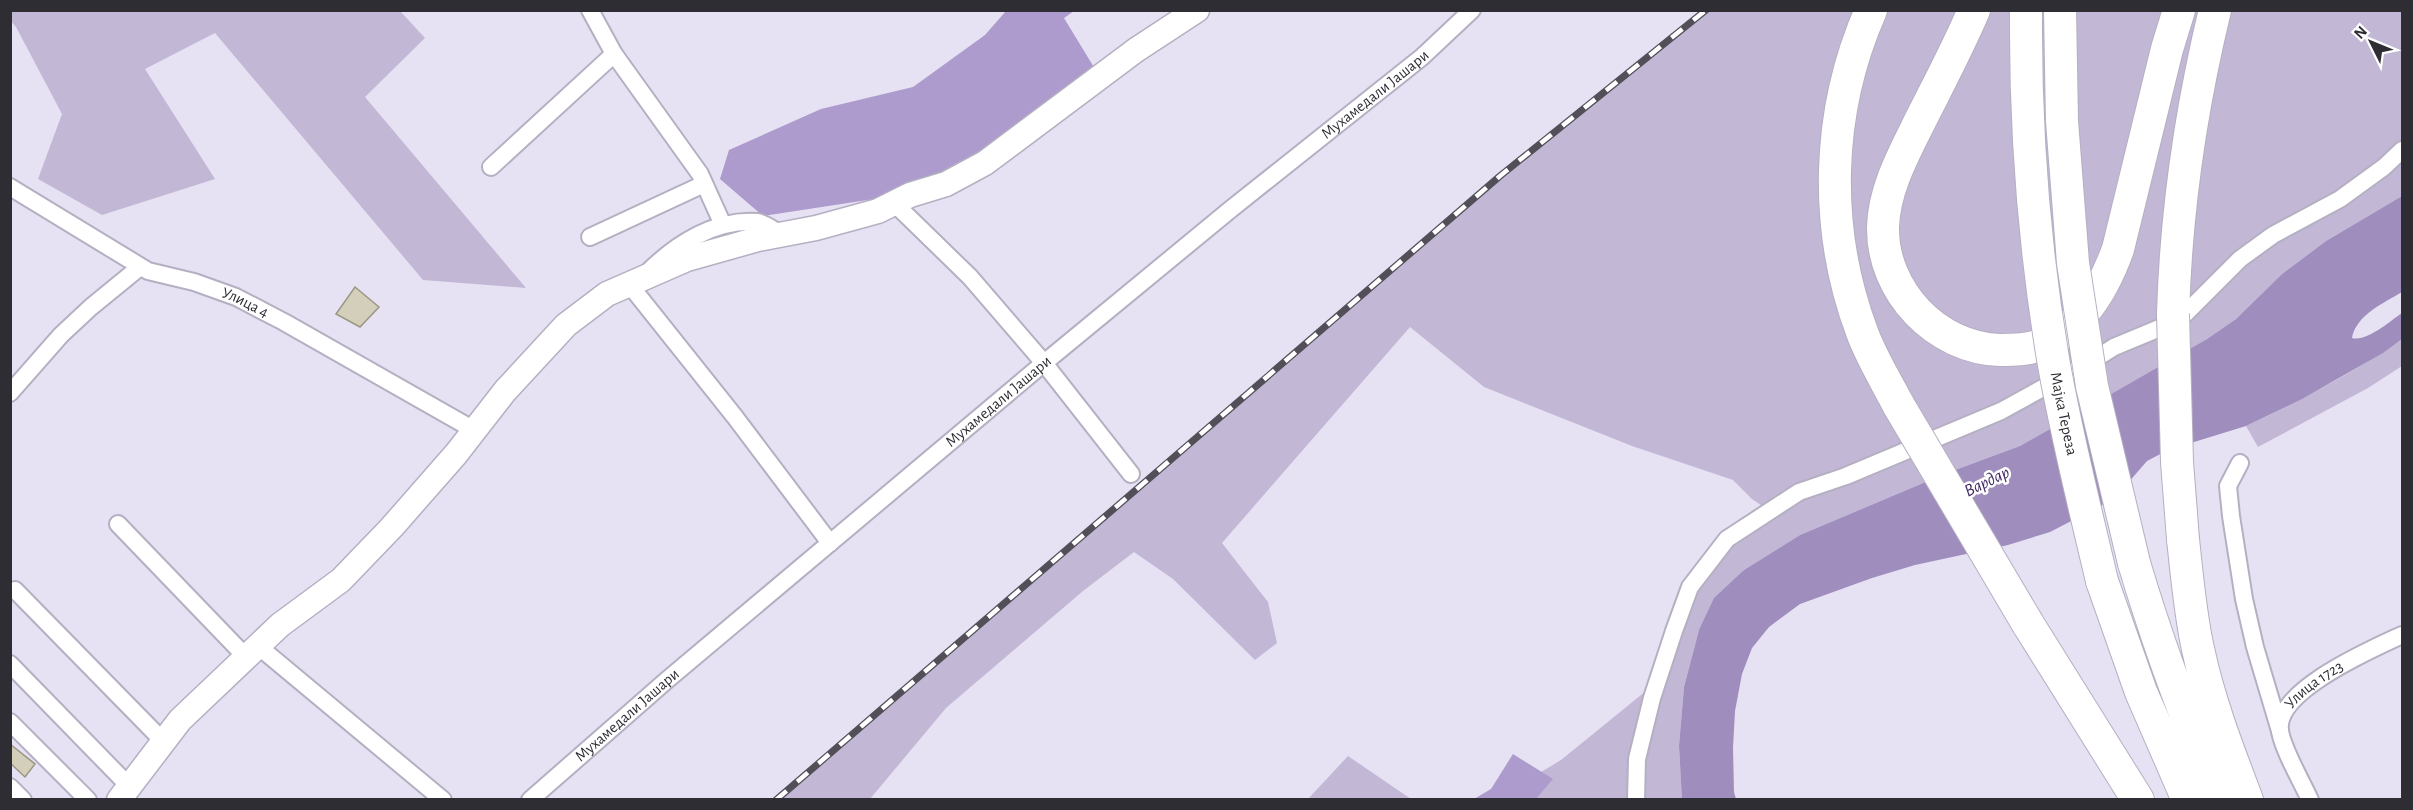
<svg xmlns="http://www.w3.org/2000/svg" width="2413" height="810" font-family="'Alegreya Sans',sans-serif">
  <rect width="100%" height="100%" fill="#e7e1f4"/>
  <path fill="#c2b8d6" d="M11,10L400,11L425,38L365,97L526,288L423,280L215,33L145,69L215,179L102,215L38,179L62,114L16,27L11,21Z
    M1706,11H2402V196L2326,241L2282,274L2236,319L2207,339L2020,446L1947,473L1800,535L1744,570L1699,630L1684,687L1679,746L1682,799H1496L1561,760L1657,682L1711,558L1774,514L1752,499L1733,480L1632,446L1484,387L1410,327L1222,543L1268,602L1277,643L1255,660L1173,579L1134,552L1083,591L946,708L870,799L774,800L1500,176Z
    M2402,339V366L2368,388L2258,447L2246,426C2300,400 2354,373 2402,339Z
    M1348,756L1411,799H1308Z"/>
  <path fill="#ac9bcc" d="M1006,11H1074L1064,18L1095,69L970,161L874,199L763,216L720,179L729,150L821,109L913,87L985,35Z
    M1513,754L1553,779L1536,799H1474L1491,789Z"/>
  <path fill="#9e8dbd" d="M2402,196V292C2384,303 2356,315 2352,338C2367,342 2390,321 2402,313V339L2383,353L2302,399L2246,426L2168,450L2147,461L2114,499L2050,532L2008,545L1915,565L1872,578L1800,604L1769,627L1752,648L1742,674L1735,711L1733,748L1734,792L1736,799L1682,800L1679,746L1684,687L1699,630L1714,598L1744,570L1800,535L1947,473L2020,446L2207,339L2236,319L2282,274L2326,241Z"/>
  <path fill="#d4cfbb" stroke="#9b9684" stroke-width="1.5" d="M355,287L379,307L360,327L336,314Z
    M10,744L35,764L25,777L10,763Z"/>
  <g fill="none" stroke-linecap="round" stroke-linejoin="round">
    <defs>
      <g id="street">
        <path d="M590,10L614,54L700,174L723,225"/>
        <path d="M491,167L614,54"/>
        <path id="s1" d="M10,187L148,271L194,282L236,297L284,322L474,430"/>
        <path d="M894,203L970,277L1044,363L1131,474"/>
        <path d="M590,237L704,184"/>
        <path d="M650,270C678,243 716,219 757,222C765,223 775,231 782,235"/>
        <path d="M629,284L735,417L830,543"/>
        <path d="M10,393L61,335L91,307L140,267"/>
        <path d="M2240,463L2228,486L2231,516L2244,599L2255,647L2280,731"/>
        <path d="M118,524L246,657"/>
        <path d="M15,590L164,742"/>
        <path d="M258,646L443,800"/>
        <path d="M10,664L128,785"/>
        <path d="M10,722L88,800"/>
        <path d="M10,787L23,800"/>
        <path id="s2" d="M530,800L667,680L1044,363L1231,209L1422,57L1472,10"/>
        <path d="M1636,800L1637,759L1652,698L1674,631L1690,587L1727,539L1799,492L1846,476L2001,411L2092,361L2114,347L2179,320L2240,259L2273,235L2340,199L2384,167L2402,150"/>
        <path id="s3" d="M2310,800C2302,782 2283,750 2280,731C2274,691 2372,649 2402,635"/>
      </g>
      <path id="secondary" d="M119,800L180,720L280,625L341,580L392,527L456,454L505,391L566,325L607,294L687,259L758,239L816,228L878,211L910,195L946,184L985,163L1136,50L1197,10"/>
      <path id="highway" d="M1871,10C1826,112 1823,228 1862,332C1871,357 1886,381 1899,406
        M1974,10C1957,50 1937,87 1918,125C1902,157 1884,191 1883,227C1882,291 1936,348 2000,350C2013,350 2027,350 2040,345C2081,328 2104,288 2118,249L2167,49L2179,10
        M2173,314C2176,212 2191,109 2215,10
        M2183,539C2187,576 2190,613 2198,649C2209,701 2228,750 2247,800
        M2134,563C2158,644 2187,722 2220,800
        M2102,581L2141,692L2188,800
        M2028,624L2138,800"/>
    </defs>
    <use href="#street" stroke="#b5afc2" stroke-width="20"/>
    <use href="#secondary" stroke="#b5afc2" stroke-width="27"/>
    <use href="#highway" stroke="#b5afc2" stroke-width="34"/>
    <use href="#street" stroke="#fff" stroke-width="16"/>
    <use href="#secondary" stroke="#fff" stroke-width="24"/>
    <use href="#highway" stroke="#fff" stroke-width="32"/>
    <defs>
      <path id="rail" d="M776,800L1500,176L1706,10"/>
    </defs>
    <use href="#rail" stroke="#524f58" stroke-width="7"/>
    <use href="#rail" stroke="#fff" stroke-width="4.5" stroke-dasharray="14" stroke-linecap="butt"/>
    <defs>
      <g id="highway-bridge">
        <path id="s4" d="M2026,10C2025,127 2034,245 2053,359C2066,434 2085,508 2102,581"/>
        <path d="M2060,10L2062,121L2073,263L2092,386L2134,563"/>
        <path d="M2173,314L2177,462L2183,539"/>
        <path d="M1899,406L2028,624"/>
      </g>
    </defs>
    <use href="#highway-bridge" stroke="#b5afc2" stroke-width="34" stroke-linecap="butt"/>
    <use href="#highway-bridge" stroke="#fff" stroke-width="32"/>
  </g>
  <g text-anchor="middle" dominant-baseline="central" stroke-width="5" stroke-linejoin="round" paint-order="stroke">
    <g font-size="16" fill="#2f2d34" stroke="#fff">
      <text stroke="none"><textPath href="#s2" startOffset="1101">Мухамедали Јашари</textPath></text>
      <text stroke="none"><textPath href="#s1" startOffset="264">Улица 4</textPath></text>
      <text stroke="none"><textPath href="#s2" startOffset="615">Мухамедали Јашари</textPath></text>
      <text stroke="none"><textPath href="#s4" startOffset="406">Мајка Тереза</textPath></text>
      <text stroke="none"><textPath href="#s3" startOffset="136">Улица 1723</textPath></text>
      <text stroke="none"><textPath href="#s2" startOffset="129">Мухамедали Јашари</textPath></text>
    </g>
    <g font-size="18" font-style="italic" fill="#442b67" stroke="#fff">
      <text transform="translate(1987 482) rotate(-26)">Вардар</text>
    </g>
  </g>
  <rect width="2413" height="810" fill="none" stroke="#2f2d34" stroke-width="24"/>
  <g transform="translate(2371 42) rotate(313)" stroke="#ffffff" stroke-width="4.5" paint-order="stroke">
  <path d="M0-4.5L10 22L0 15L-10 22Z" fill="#2f2d34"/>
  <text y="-9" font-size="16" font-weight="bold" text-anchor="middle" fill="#2f2d34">N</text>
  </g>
</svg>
